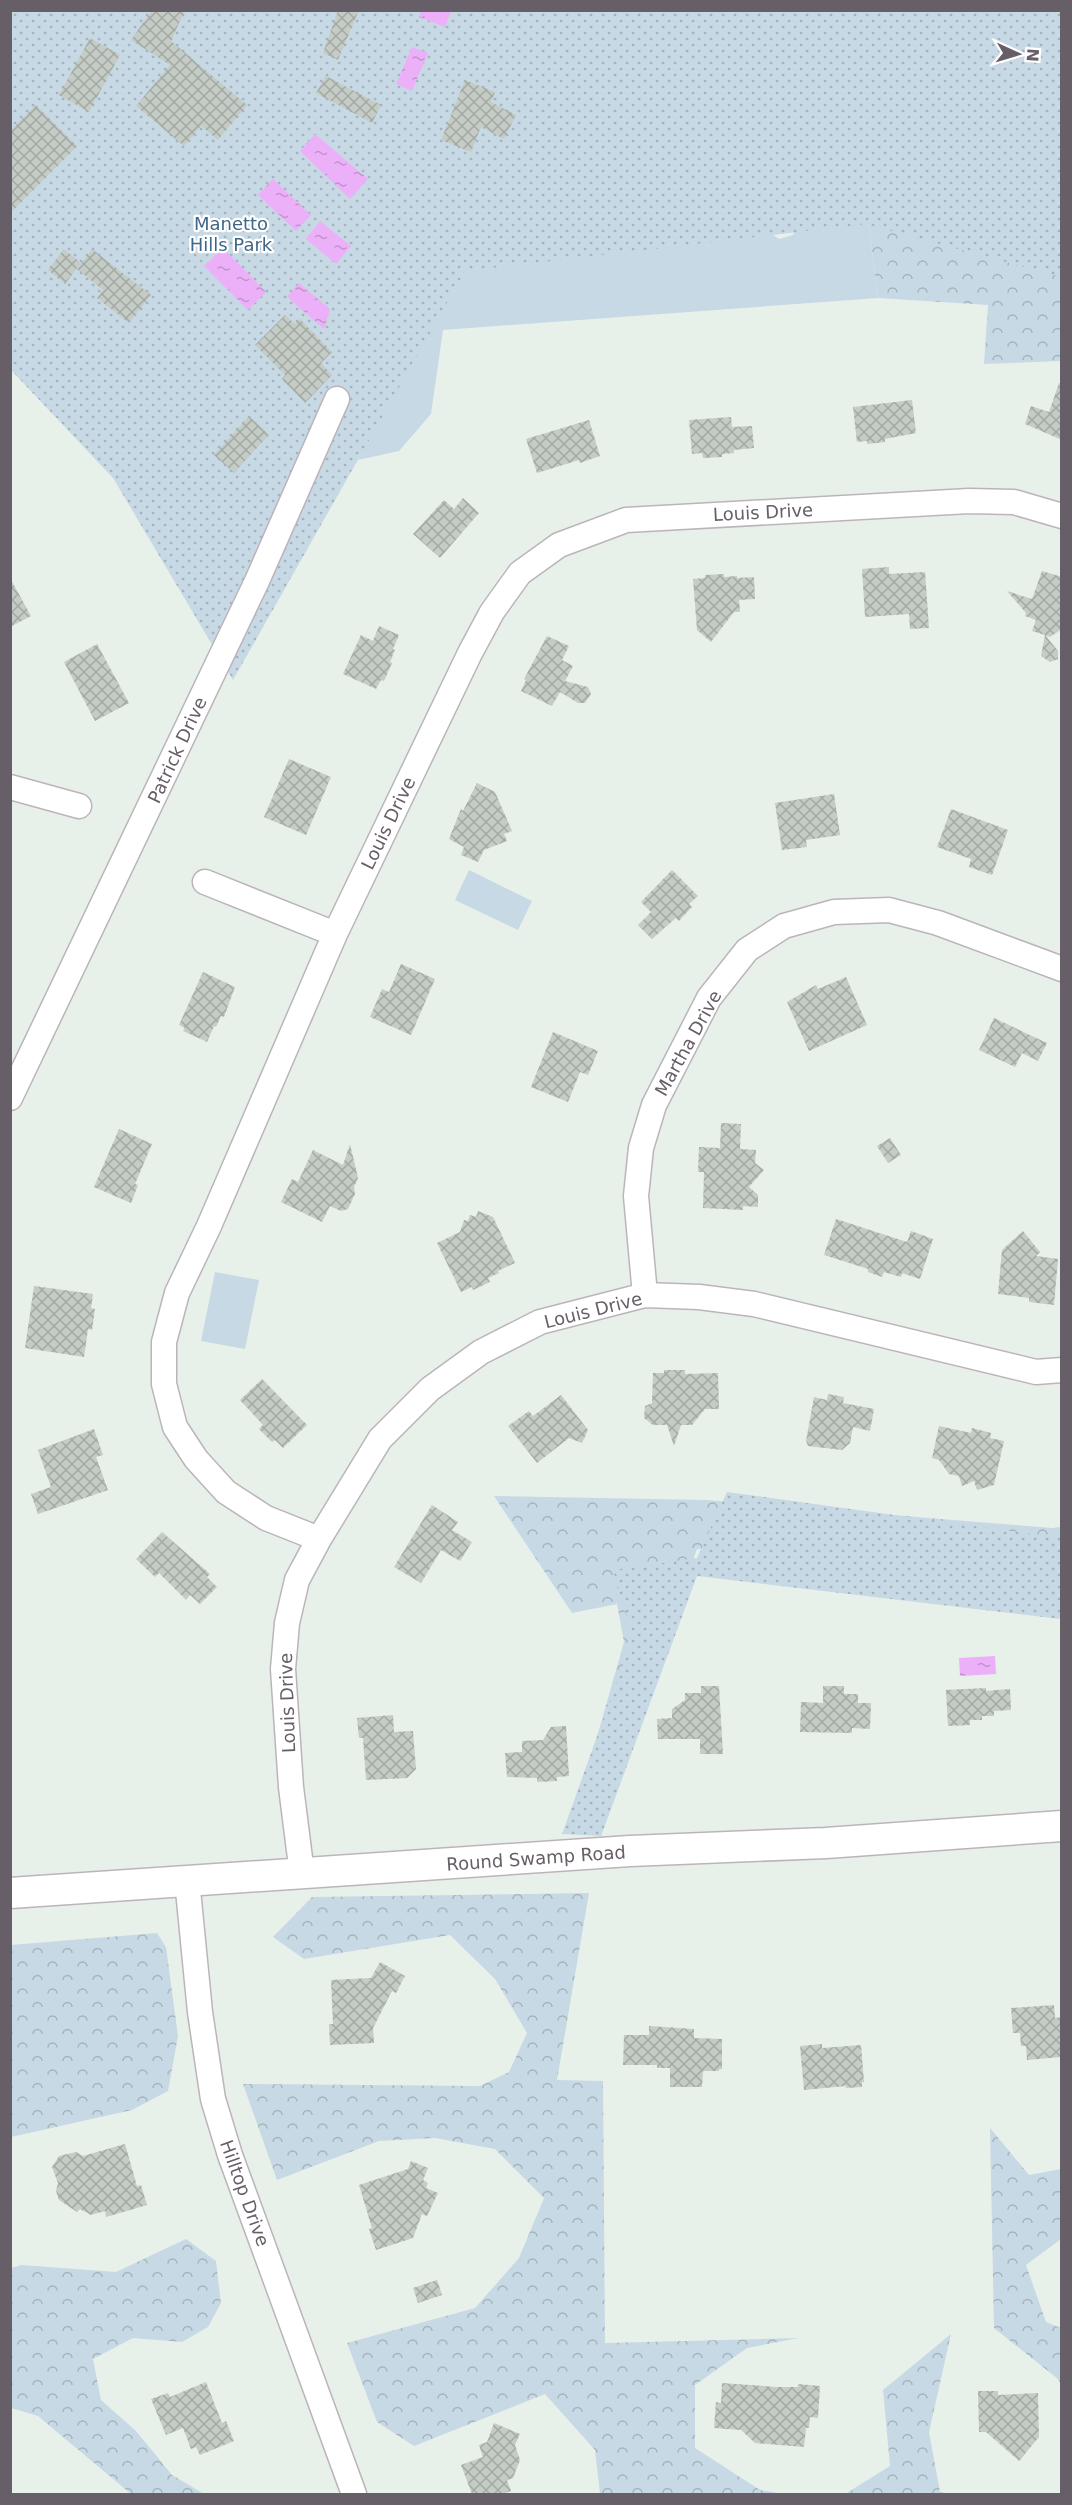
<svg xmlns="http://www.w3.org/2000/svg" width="1072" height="2505" font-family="'DejaVu Sans',sans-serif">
  <defs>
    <pattern id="forest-crowns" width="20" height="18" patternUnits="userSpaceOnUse" patternTransform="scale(1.5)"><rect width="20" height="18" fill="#c7d9e5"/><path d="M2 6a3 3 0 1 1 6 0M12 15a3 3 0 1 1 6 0" fill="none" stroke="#a5b3bd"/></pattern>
    <pattern id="park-dots" width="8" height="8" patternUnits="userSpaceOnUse" patternTransform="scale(1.5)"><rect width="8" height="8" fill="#c7d9e5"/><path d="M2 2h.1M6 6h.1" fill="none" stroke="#a5b3bd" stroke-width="1.8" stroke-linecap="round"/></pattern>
    <pattern id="water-ripples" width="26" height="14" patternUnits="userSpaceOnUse" patternTransform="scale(1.5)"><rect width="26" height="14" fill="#ecb0f9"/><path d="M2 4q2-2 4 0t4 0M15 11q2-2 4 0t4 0" fill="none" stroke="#c392cd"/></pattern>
    <pattern id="building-cross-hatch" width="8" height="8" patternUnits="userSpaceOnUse" patternTransform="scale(1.5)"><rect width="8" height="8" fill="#c4ccc5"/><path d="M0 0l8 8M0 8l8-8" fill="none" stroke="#a3a9a4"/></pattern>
  </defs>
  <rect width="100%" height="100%" fill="#e8f0ea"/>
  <path fill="#c7d9e5" d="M858,144L878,298L443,330L431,414L399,451L358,460L434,305L465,271L758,225L779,239L793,235L811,194Z
    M469,870L532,901L518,930L455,900Z
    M215,1272L259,1280L245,1349L201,1341Z"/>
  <path fill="url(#forest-crowns)" d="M1061,11V361L984,364L988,305L878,298L858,144Z
    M494,1496L706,1500L1052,1528L1061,1527V1610L750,1549H697L595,1824L571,1828L624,1642L617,1604L572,1613Z
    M589,1893L557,2080L603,2081L605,2343L799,2338L747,2348L695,2385V2448L760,2490L785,2494H600L595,2450L545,2394L414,2446L377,2422L347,2343L475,2308L519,2258L544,2198L495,2149L435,2138L379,2141L277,2180L243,2084L480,2086L509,2072L527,2033L495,1979L450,1935L304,1959L273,1937L312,1897Z
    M157,1933L166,1947L178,2036L168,2091L132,2110L11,2137V1945Z
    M990,2128L1029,2175L1061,2169V2239L1026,2265L1046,2322L1061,2328V2385L1058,2379L994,2328Z
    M186,2239L216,2261L221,2303L208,2327L182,2342L133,2338L93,2359L101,2400L136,2431L172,2475L204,2494H131L38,2416L11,2408V2268L21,2265L116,2272Z
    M951,2334L929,2432L940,2492L950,2494H845L890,2466L883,2390Z"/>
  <path fill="url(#park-dots)" d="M11,11H1061V277L866,224L465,271L233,680L113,478L11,370Z
    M727,1492L1061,1538V1619L697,1576L601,1836L562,1834L633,1636L613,1570L697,1558Z"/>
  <path fill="url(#water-ripples)" d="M422,10H451V11L445,27L419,17Z
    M412,47L428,53L412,91L396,84Z
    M315,134L368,179L350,199L300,151Z
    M273,179L311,215L296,231L258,195Z
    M320,221L351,246L336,264L306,239Z
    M223,248L266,292L248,310L204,266Z
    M299,283L330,309L324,329L287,297Z
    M995,1656L996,1674L960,1676L959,1658Z"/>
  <path fill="url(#building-cross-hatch)" d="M152,10H185L171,41L247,105L218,140L201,126L184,146L136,106L170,65L131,40Z
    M338,10H359L338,60L323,53Z
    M90,38L120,55L89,112L59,95Z
    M326,76L381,105L372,123L316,93Z
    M465,80L495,92L491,102L516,115L504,139L481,127L471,152L441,140Z
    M36,105L77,146L10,213V131Z
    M64,249L81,263L65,284L48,270Z
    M92,249L151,295L129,323L97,298L103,290L77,269Z
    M285,315L295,324L300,319L332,352L321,363L332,375L305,403L282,379L285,375L255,345Z
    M1059,383L1062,384V440L1025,424L1031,406L1049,412Z
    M912,400L916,433L885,439V442L867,444V441L857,442L853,407Z
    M249,416L269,435L234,473L214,455Z
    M731,417L732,427L752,426L754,448L734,450V453L722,454V457L703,458L702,453L692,454L689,420Z
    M589,420L600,456L580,463L579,460L537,473L526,439Z
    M463,498L479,513L440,558L413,534L444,500L454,509Z
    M889,567V574L925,572L929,628L910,629L909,614L865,617L862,569Z
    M1042,571L1062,577V629L1050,637L1046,636L1058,651V659L1050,662L1041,656L1045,635L1032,631L1036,620L1025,616L1026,613L1007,591L1032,599Z
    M724,574V577L737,576V578L754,577L755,599L739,600L740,612H734L711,642L697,630L693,579L705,578V575Z
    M10,578L31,616L10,627Z
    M379,626L399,635L393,649L395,650L390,662L392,663L384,681L381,680L376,689L343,674L361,635L373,641Z
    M547,636L569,646L562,660L573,666L565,681L588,687L591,694L585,703H578L560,692L552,706L521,691L526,680L524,679Z
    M97,644L129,703L95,721L64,662Z
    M289,759L331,777L306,835L264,817Z
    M477,783L495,792L512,831L504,834L507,841L484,850L478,862L461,855L464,847L449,839L461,809L463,811Z
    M834,794L840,835L806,840L807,847L782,850L775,803Z
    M951,809L1008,830L992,875L969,867L971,859L937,847Z
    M672,870L698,896L689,904L692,907L679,921L676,918L652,939L638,925L651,912L641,902Z
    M401,964L435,979L411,1035L370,1017L382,989L389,992Z
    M203,972L235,987L224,1017L221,1016L216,1027L214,1026L207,1042L183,1031L185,1028L179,1025Z
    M846,977L867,1025L809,1051L787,1002L816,985L818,989Z
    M994,1018L1047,1043L1038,1061L1022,1053L1015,1067L979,1050Z
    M553,1032L598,1051L588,1075L580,1072L568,1102L531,1087Z
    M721,1123L741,1124L740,1149L756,1150L755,1163L764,1170L749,1187L758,1195V1207L743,1206V1210L703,1208L704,1172H698L699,1147L720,1148Z
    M119,1129L152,1144L135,1184L138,1185L131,1203L94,1187Z
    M890,1138L901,1155L888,1163L877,1146Z
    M350,1144L358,1178L354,1187L355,1194L348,1209L341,1211L330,1206L322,1222L281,1202L292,1179L298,1182L313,1150L343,1165Z
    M478,1211L493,1217L515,1263L498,1271L499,1273L488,1278L490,1282L473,1290L472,1287L461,1292L437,1243L460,1232L464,1220L468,1221L470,1215L476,1217Z
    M836,1219L907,1242L911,1231L933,1239L920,1279L902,1273L901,1277L884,1272L882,1277L868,1272V1269L824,1255Z
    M1023,1231L1040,1252L1036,1256L1058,1259L1054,1305L1029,1302V1298L998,1294L1002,1250Z
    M34,1286L93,1294L91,1308L95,1309L92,1330L88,1329L84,1357L25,1348Z
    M664,1370H685V1374L718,1373L719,1409H705L692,1425H681L674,1446L667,1425H653L644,1418L645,1406L652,1403L653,1373H664Z
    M262,1379L307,1425L283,1448L275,1440L272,1442L259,1429L263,1425L240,1400Z
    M828,1394L844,1397L843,1403L874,1409L870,1431L853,1427L850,1443L842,1450L808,1446L806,1441L814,1397L827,1400Z
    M561,1395L588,1430L582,1443L569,1438L537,1463L508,1426L529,1411L533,1416Z
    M939,1426L971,1433L972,1428L991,1433L990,1438L1004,1441L994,1485L977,1490L974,1481L962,1486L959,1476L949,1474L939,1460L932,1458Z
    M94,1429L103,1455L96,1457L108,1490L38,1514L31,1494L51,1487L38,1450Z
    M432,1505L458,1522L452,1530L472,1542L460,1561L441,1550L421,1583L394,1567Z
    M162,1532L210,1574L207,1577L217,1587L200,1604L190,1595L186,1600L159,1573L155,1577L136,1559Z
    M701,1686H719L723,1754H700V1739H658L657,1719L672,1718V1709L685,1700V1693H701Z
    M823,1686H844V1694H858V1703H871L870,1729L852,1728V1733L800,1732L801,1702L823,1703Z
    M986,1688V1691L1010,1689L1011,1710L994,1711V1716H982V1720H970V1725L948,1726L946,1690Z
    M393,1715L394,1732L413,1731L416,1769L407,1778L366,1780L363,1738H359L357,1718Z
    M566,1726L569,1776L557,1777V1781L537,1782V1778L507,1777L505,1753L522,1752V1741L543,1740L551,1727Z
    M380,1962L405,1976L396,1993L392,1991L373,2028L374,2043L330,2045L329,2024H333L331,1980L371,1978Z
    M1054,2005L1055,2018L1062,2017L1061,2057L1027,2060L1026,2046H1021L1020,2033H1013L1011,2008Z
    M649,2026L694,2029V2038L722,2039V2069H719V2071H703L702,2087H670V2068H657V2065H623L624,2035H649Z
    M822,2044V2048L861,2045L864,2082H862V2087L846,2088V2086L804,2090L800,2046Z
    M125,2144L137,2186L141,2185L147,2205L106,2217L105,2211L91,2215L80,2209L77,2212L59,2200L56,2191L58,2183L52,2167L59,2156L76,2152L83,2156Z
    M411,2161L428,2168L423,2180L428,2183L426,2188L438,2193L427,2216L422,2214L413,2238L376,2250L369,2229L372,2228L359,2185L408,2169Z
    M437,2280L442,2295L418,2303L413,2288Z
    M206,2382L222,2423L226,2421L234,2441L200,2455L196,2447L191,2449L183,2428L166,2435L151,2399L168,2393L170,2397Z
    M722,2383L776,2387H798V2384L820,2386L818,2418L810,2417L809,2428H806L804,2447L755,2443L741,2430L714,2428L716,2402L721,2403Z
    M978,2391H998V2395L1038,2393L1039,2437L1019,2461L986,2432H979Z
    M494,2423L520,2434L515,2445L520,2460L513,2478L507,2480L511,2491L502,2494H472L461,2465L483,2457L479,2445L487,2442Z"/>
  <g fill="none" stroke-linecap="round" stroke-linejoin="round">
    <defs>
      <path id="minor" d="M10,787L79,806
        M205,882L335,934
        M10,1098L257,581L337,399
        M645,1295L636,1196L641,1148L654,1105L709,998L747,950L784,926L834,912L889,910L938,923L1062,969
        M319,1539L266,1518L226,1492L196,1459L175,1427L164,1384V1342L177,1293L209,1226L335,934L470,653L492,612L520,573L559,545L626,520L969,501L1014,502L1062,516
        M302,1874L291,1787L283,1669L287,1623L297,1580L319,1539L380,1439L430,1389L481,1352L540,1322L645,1295L699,1297L754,1304L1036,1372L1062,1370
        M187,1880L200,2012L213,2099L230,2155L354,2494"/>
      <path id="tertiary" d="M10,1893L630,1851L826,1843L1062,1826"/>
    </defs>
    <use href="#minor" stroke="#bbb5bb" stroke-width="27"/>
    <use href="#tertiary" stroke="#bbb5bb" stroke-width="33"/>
    <use href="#minor" stroke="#fff" stroke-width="24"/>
    <use href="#tertiary" stroke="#fff" stroke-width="30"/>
  </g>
  <g text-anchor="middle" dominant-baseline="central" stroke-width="4.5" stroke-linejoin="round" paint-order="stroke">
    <g font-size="18" fill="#3e6787" stroke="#fff">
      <text x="231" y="223">Manetto<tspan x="231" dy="21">Hills Park</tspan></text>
    </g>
    <g font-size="18" fill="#675f67" stroke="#fff">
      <text transform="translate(763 512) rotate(-3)">Louis Drive</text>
      <text transform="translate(177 750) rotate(-65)">Patrick Drive</text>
      <text transform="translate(388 823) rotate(-64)">Louis Drive</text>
      <text transform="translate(688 1043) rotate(-61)">Martha Drive</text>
      <text transform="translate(593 1310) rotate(-14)">Louis Drive</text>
      <text transform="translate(287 1703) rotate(-92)">Louis Drive</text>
      <text transform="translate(536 1858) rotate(-4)">Round Swamp Road</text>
      <text transform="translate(245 2193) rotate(70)">Hilltop Drive</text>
    </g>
  </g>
  <rect width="1072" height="2505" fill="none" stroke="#675f67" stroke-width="24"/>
  <g transform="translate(1018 54) rotate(94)" stroke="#ffffff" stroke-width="4.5" paint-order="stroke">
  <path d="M0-4.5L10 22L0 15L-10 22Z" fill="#675f67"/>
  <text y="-9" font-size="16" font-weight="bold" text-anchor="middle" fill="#675f67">N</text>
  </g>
</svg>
